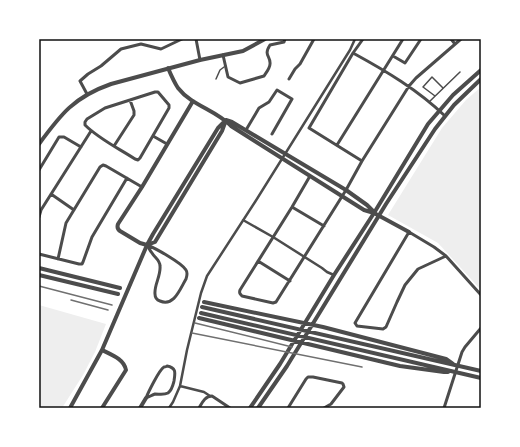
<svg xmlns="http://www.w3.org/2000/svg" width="520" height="447" font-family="'Work Sans',sans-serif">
  <rect width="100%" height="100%" fill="#fff"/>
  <path fill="#eee" d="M481,87V290L438,243L388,215L442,128L466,100Z
    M39,305L106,324L95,352L83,375L62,408H39Z"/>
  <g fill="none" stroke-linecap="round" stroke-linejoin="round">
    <path stroke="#4c4c4c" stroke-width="1.5" d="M216,79L220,70L224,67
      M435,96L423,87L432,77L443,88
      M429,102L460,72"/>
    <path stroke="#4c4c4c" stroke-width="2.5" d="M243,220L273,237L322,268L327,272L334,275
      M180,386L204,392L210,396
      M169,408L173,402L180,386L187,350L201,293L207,276L255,202L350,50L355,39"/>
    <path stroke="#4c4c4c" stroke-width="3" d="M196,39L200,60
      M451,39L455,44
      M353,53C386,71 418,90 445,116
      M223,55L228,77L240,83L264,76C266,73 270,68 270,64C271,56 263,56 270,45L284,42L285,39
      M393,56L405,63L421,39
      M289,79L295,69L300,64L314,39
      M155,92H158L169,105V108L140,158L138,160L135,159C118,148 99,139 85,125V122L87,119L105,108Z
      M87,94L80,81L88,74L101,66L121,49L141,44L161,49L182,39
      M246,130L259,108L269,102L277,90L292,99L272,134
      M153,136L167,144
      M337,145L403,39
      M114,146L134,115V111L130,100
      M362,161L309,128L353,53L363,39
      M39,170L59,137H64L81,147
      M310,176L292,207L240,290C239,293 240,294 242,296L273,303L276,302L346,190L362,161L409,86L416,78L461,39
      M51,194L74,210
      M292,207L324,226
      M39,217L41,210L91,131
      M147,245C155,248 182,263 186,270C188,273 187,276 186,279C180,289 174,307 160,301C157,300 155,298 155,294C154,285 161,276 160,266C160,260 155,258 152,253C150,251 149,248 147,245Z
      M39,254L79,264H82L83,262L92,237L127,178
      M446,256L418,269L405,285L397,302L386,327L383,329L357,326L355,323L409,232L434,247L446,256L481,295
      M58,259L66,223L100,167L103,165L106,166L142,187
      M258,261L290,281
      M167,366C177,368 175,373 174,381C173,385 172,390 168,393C164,395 160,394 155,394C152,395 149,397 146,398C148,393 159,370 164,367C165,367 166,367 167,366Z
      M199,408C202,403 205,396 212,396L230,408
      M288,408L306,379L308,377H313L342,383L343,384L344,387L331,404L324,408
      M444,408L462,352L465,347L481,328"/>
    <path stroke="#4c4c4c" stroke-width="4" d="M168,68C171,75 174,82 178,88C192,106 216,110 231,126L364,210L374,213L409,232
      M193,101L142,187L118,224C117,227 117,229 120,231L140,243L147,245L155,242L222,131L226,120
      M226,120L232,122L346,190L367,205L374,212
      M39,144C61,114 74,97 111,84L200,60L243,51L265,39
      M39,268L120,288
      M39,275L118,294
      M204,302L323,327L446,359L453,364
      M202,307L481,371
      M201,313L481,378
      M199,318L400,366L444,372H448
      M70,408L102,350L147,245L153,234L218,128L225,121
      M102,408L126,370C124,359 112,355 102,350
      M140,408L146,398
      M250,408L280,364L334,275L374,213L428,124L453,95L481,70
      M258,408L287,366L386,204L435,129L454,105L481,79"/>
    <path stroke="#707070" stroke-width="1.5" d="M39,286L112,305
      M71,300L108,310
      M195,323L292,347
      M192,333L362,367"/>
  </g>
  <rect width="520" height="447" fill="none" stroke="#ffffff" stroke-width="80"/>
  <rect x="40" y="40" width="440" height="367" fill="none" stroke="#111" stroke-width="1.5"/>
</svg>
